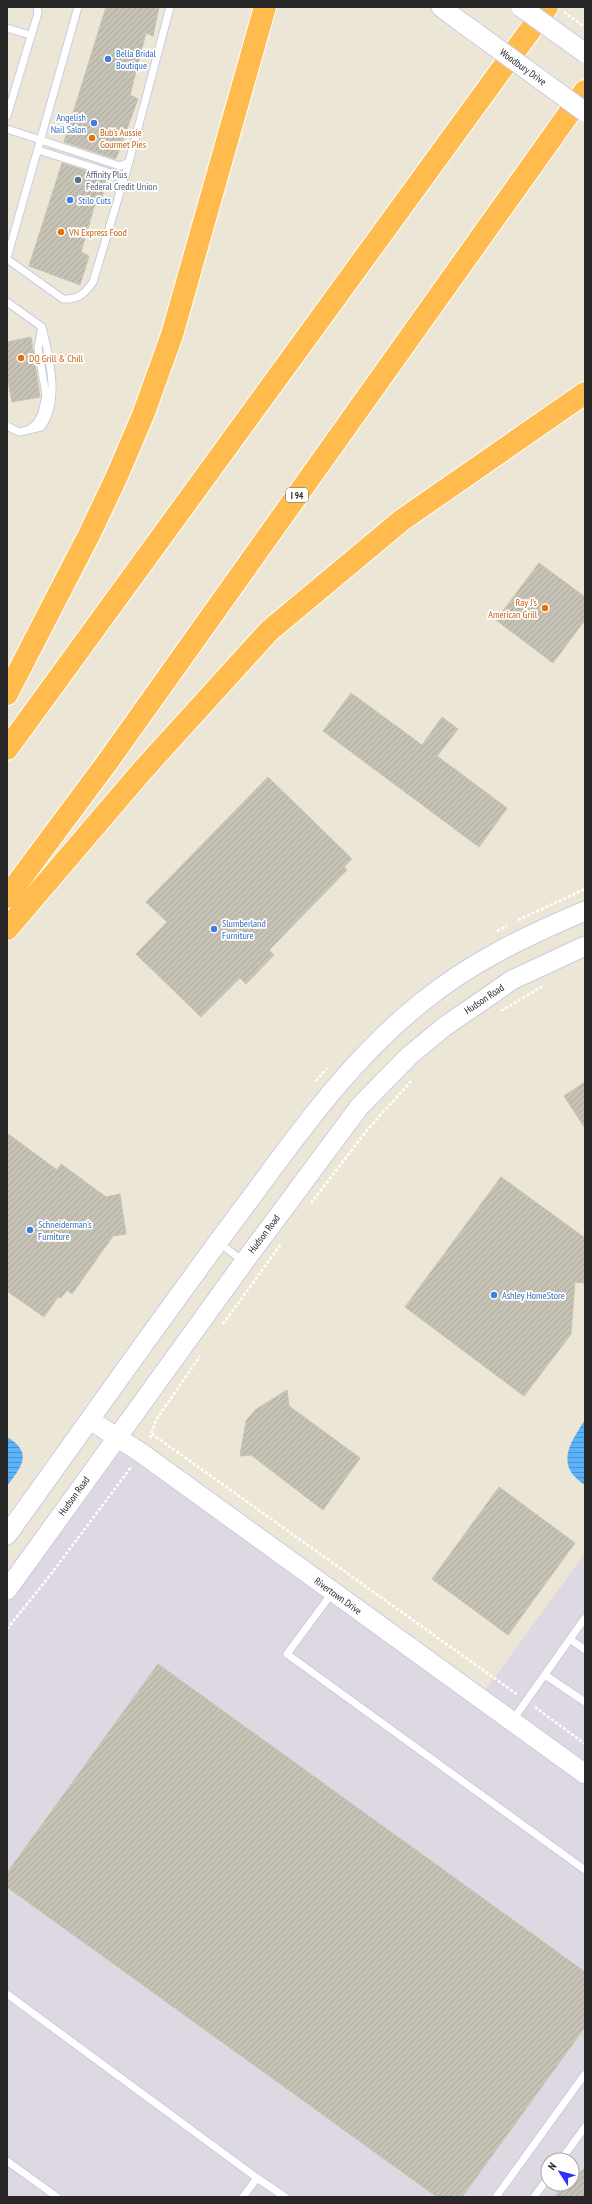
<svg xmlns="http://www.w3.org/2000/svg" width="592" height="2204" font-family="'PT Sans Narrow',sans-serif">
  <defs>
    <pattern id="water-rules" width="6" height="5" patternUnits="userSpaceOnUse"><rect width="6" height="5" fill="#5cb3fa"/><path d="M0 2.5h6" fill="none" stroke="#4c92ca"/></pattern>
    <pattern id="building-hatch" width="6" height="6" patternUnits="userSpaceOnUse"><rect width="6" height="6" fill="#c6c3b6"/><path d="M-1 1l2-2M0 6l6-6M5 7l2-2" fill="none" stroke="#aaa89c"/></pattern>
  </defs>
  <rect width="100%" height="100%" fill="#ece6d6"/>
  <path fill="#ddd8e2" fill-rule="evenodd" d="M117,1437L480,1698L585,1553V2197H7V1590ZM548,2160H572V2184H548Z"/>
  <path fill="url(#water-rules)" d="M585,1420V1485C555,1466 569,1444 585,1420Z
    M7,1437C34,1453 21,1467 7,1486Z"/>
  <path fill="url(#building-hatch)" stroke="#c6c3b0" d="M106,7H159L153,36L146,33L130,95L138,99L116,159L64,142Z
    M62,163L106,177L101,204H95L81,252L89,256L80,285L29,266Z
    M31,337L40,397L12,402L7,375V342Z
    M539,563L585,597V620L553,663L496,620Z
    M351,693L422,745L442,717L458,729L437,756L507,808L479,847L323,731Z
    M268,777L352,859L344,867L347,870L269,950L274,955L246,984L240,978L201,1017L136,954L167,922L146,902Z
    M585,1082V1128L564,1096Z
    M7,1133L57,1170L61,1164L106,1197L120,1194L126,1234L113,1236L72,1294L67,1290L61,1298L58,1297L44,1317L7,1291Z
    M501,1177L585,1238V1283L575,1282L571,1334L524,1396L405,1307Z
    M287,1390L289,1406L360,1458L323,1510L251,1455L240,1456L246,1421L255,1410Z
    M499,1487L575,1543L508,1635L432,1579Z
    M158,1664L585,1972V2027L462,2197H437L7,1887V1873Z
    M585,2168V2197H555L563,2185L572,2184V2179Z"/>
  <g fill="none" stroke-linecap="round" stroke-linejoin="round">
    <defs>
      <path id="lane" d="M7,28L30,35
        M7,116L38,13L37,7
        M7,129L120,166L129,162L170,7
        M38,150L117,175L123,182
        M7,258L78,7
        M7,259L63,299C79,300 85,293 93,282L129,162
        M7,302L42,327C49,357 61,401 41,427L19,432L7,426
        M28,430L36,424L42,414L46,395L38,348L41,331
        M218,1242L243,1261
        M332,1593L287,1654L585,1870
        M570,1639L585,1618
        M545,1675L585,1702
        M512,1721L570,1639L585,1650
        M7,1994L257,2178L243,2197
        M561,2160L585,2127
        M7,2161L57,2197
        M257,2178L285,2197
        M496,2197L585,2074
        M534,2197L548,2178"/>
      <path id="secondary" d="M441,7L461,22
        M90,1420L140,1452L585,1774
        M7,1535C85,1427 161,1318 241,1211C297,1136 348,1061 422,1002C471,962 528,935 585,911
        M7,1590L244,1262L360,1106L409,1056L444,1027L512,980L585,946"/>
      <path id="highway" d="M7,694L90,533L117,476L143,415L172,335L265,7
        M7,749L547,7
        M7,897L106,764L585,91
        M7,929L142,771L269,631L402,520L585,393"/>
    </defs>
    <use href="#lane" stroke="#cbcbe2" stroke-width="9"/>
    <use href="#secondary" stroke="#cbcbe2" stroke-width="21"/>
    <use href="#highway" stroke="#fff" stroke-width="24"/>
    <path stroke="#fff" stroke-width="2.5" stroke-dasharray="3 2" stroke-linecap="butt" d="M564,12L585,27
      M518,920L585,889
      M497,931L507,926
      M501,1011L543,986
      M316,1081L327,1068
      M311,1203L368,1129L413,1079
      M223,1324L281,1244
      M152,1434L518,1695
      M150,1438L156,1420L200,1356
      M7,1629L48,1578L132,1466
      M535,1707L585,1744"/>
    <use href="#lane" stroke="#fff" stroke-width="7"/>
    <use href="#secondary" stroke="#fff" stroke-width="19"/>
    <use href="#highway" stroke="#ffbb4e" stroke-width="22"/>
    <defs>
      <path id="secondary-bridge" d="M521,7L585,53
        M461,22L585,112"/>
    </defs>
    <use href="#secondary-bridge" stroke="#cbcbe2" stroke-width="21" stroke-linecap="butt"/>
    <use href="#secondary-bridge" stroke="#fff" stroke-width="19"/>
  </g>
  <g fill="#3f7fe0" stroke="#fff" stroke-width="1.5">
    <circle cx="108" cy="59" r="4"/>
    <circle cx="94" cy="123" r="4"/>
    <circle cx="70" cy="200" r="4"/>
    <circle cx="214" cy="929" r="4"/>
    <circle cx="30" cy="1230" r="4"/>
    <circle cx="494" cy="1295" r="4"/>
  </g>
  <g fill="#e8710a" stroke="#fff" stroke-width="1.5">
    <circle cx="92" cy="138" r="4"/>
    <circle cx="61" cy="232" r="4"/>
    <circle cx="21" cy="358" r="4"/>
    <circle cx="545" cy="608" r="4"/>
  </g>
  <circle fill="#5c6f8a" stroke="#fff" stroke-width="1.5" cx="78" cy="180" r="4"/>
  <g text-anchor="middle" dominant-baseline="central" stroke-width="3.5" stroke-linejoin="round" paint-order="stroke">
    <rect fill="#fff" stroke="#686868" stroke-width="1" x="286" y="488" width="22" height="14" rx="3"/>
    <g font-size="9" font-weight="bold" fill="#272727">
      <text x="297" y="495">I 94</text>
    </g>
    <g font-size="10" fill="#366cbe" stroke="#fff" text-anchor="start">
      <text x="116" y="53">Bella Bridal<tspan x="116" dy="12">Boutique</tspan></text>
      <text x="86" y="117" text-anchor="end">Angelish<tspan x="86" dy="12">Nail Salon</tspan></text>
      <text x="78" y="200">Stilo Cuts</text>
      <text x="222" y="923">Slumberland<tspan x="222" dy="12">Furniture</tspan></text>
      <text x="38" y="1224">Schneiderman's<tspan x="38" dy="12">Furniture</tspan></text>
      <text x="502" y="1295">Ashley HomeStore</text>
    </g>
    <g font-size="10" fill="#272727" stroke="#fff">
      <text transform="translate(523 67) rotate(36)">Woodbury Drive</text>
      <text transform="translate(484 999) rotate(-34)">Hudson Road</text>
      <text transform="translate(264 1234) rotate(-53)">Hudson Road</text>
      <text transform="translate(74 1496) rotate(-54)">Hudson Road</text>
      <text transform="translate(338 1596) rotate(36)">Rivertown Drive</text>
    </g>
    <g font-size="10" fill="#c56008" stroke="#fff" text-anchor="start">
      <text x="100" y="132">Bub's Aussie<tspan x="100" dy="12">Gourmet Pies</tspan></text>
      <text x="69" y="232">VN Express Food</text>
      <text x="29" y="358">DQ Grill &amp; Chill</text>
      <text x="537" y="602" text-anchor="end">Ray J's<tspan x="537" dy="12">American Grill</tspan></text>
    </g>
    <g font-size="10" fill="#4e5e75" stroke="#fff" text-anchor="start">
      <text x="86" y="174">Affinity Plus<tspan x="86" dy="12">Federal Credit Union</tspan></text>
    </g>
  </g>
  <rect width="592" height="2204" fill="none" stroke="#272727" stroke-width="16"/>
  <g transform="translate(560 2172) rotate(306)"><circle r="19" fill="#ffffff" stroke="#a9a9a9"/>
  <path d="M0-3L7 15L0 10L-7 15Z" fill="#3030ff"/>
  <text y="-6" font-size="11" font-weight="bold" text-anchor="middle" fill="#272727">N</text>
  </g>
</svg>
